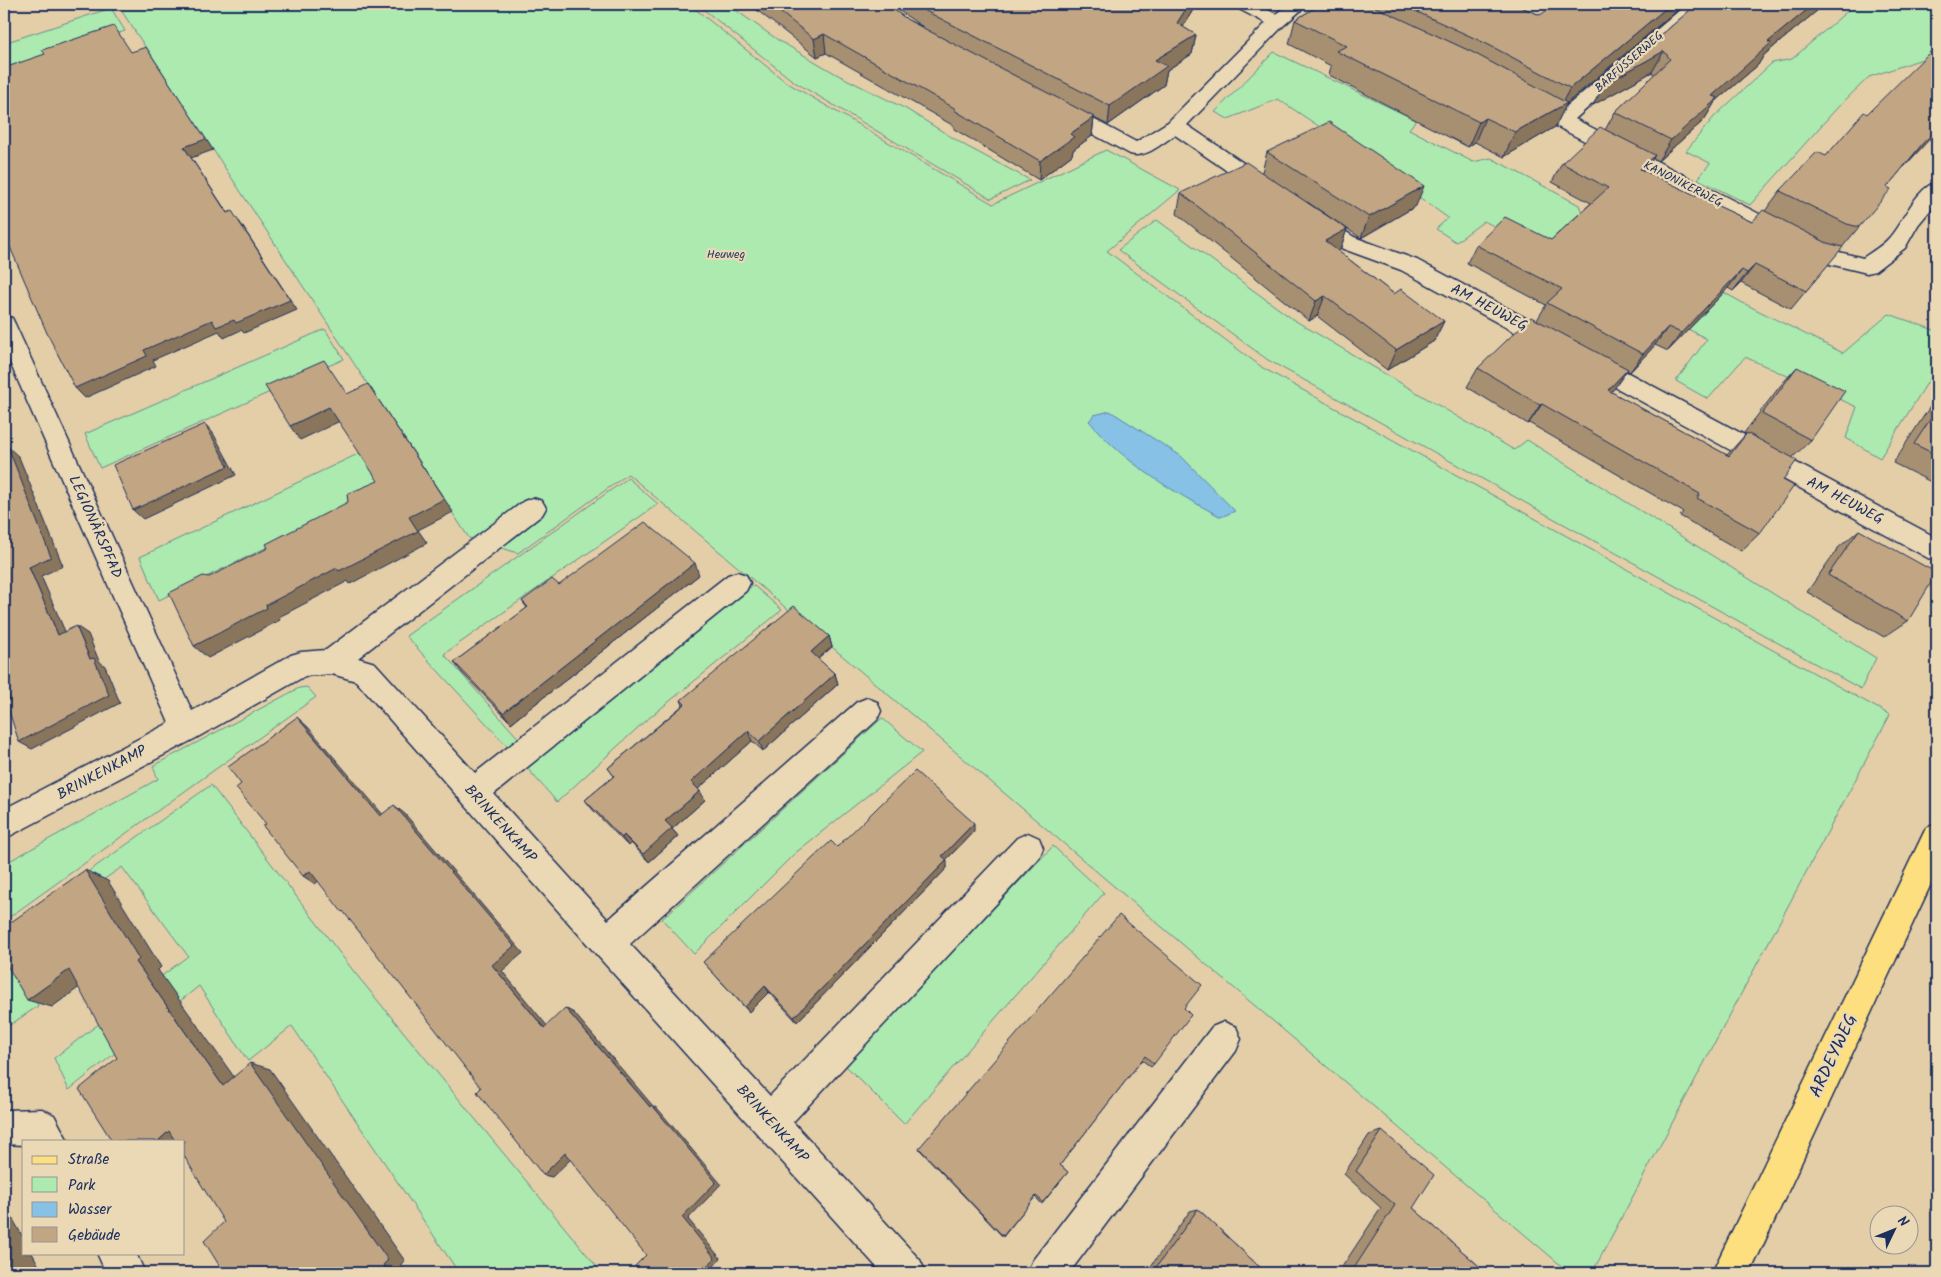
<svg xmlns="http://www.w3.org/2000/svg" width="1941" height="1277" font-family="Kalam,sans-serif">
  <rect width="100%" height="100%" fill="#e4cea8"/>
  <filter id="ink" filterUnits="userSpaceOnUse"><feTurbulence type="fractalNoise" baseFrequency=".02" numOctaves="2"/><feDisplacementMap in="SourceGraphic" scale="10" xChannelSelector="R" yChannelSelector="G"/><feConvolveMatrix kernelMatrix="1 2 1 2 8 2 1 2 1" color-interpolation-filters="sRGB"/></filter>
  <g filter="url(#ink)">
    <path fill="#aceab0" stroke="#648c87" d="M117,4H689L786,82L993,204L1106,150L1180,190L1107,251L1263,368L1890,715L1592,1273H1570L628,474L518,553L469,538Z
      M700,4H727L778,40L838,75L906,109L966,146L1030,180L991,199L793,81L698,5Z
      M1880,4H1937V54L1869,77L1837,108L1750,205L1698,179L1710,163L1686,151L1714,117L1772,63L1792,59L1852,7Z
      M111,8L125,31L4,71V43Z
      M1274,52L1416,120L1409,129L1473,162L1491,158L1579,205L1583,215L1741,302L1843,353L1889,314L1937,331V367L1880,458L1846,438L1857,407L1745,357L1708,399L1676,381L1707,339L1484,221L1456,242L1436,229L1448,218L1353,149L1278,99L1228,119L1215,112Z
      M1157,220L1294,320L1514,450L1527,440L1876,658L1861,689L1268,360L1118,250Z
      M325,329L344,359L100,468L85,434Z
      M398,435L421,472L159,600L140,557Z
      M628,478L658,504L444,654L519,739L508,747L406,636Z
      M753,585L782,610L644,722L557,802L527,768Z
      M307,687L316,697L4,921V864L158,779L153,766L299,688Z
      M882,718L922,752L794,854L694,954L662,919Z
      M211,785L355,973L602,1273H459L292,1026L248,1061L199,986L69,1090L54,1058L188,956L122,867L8,945L38,1006L4,1029V931Z
      M1053,846L1104,893L904,1124L845,1065Z"/>
    <path fill="#87c1e6" stroke="#5c87b0" d="M1110,411L1181,456L1235,511L1221,517C1172,491 1125,464 1089,421L1094,415Z"/>
    <g fill="none" stroke-linecap="round" stroke-linejoin="round">
      <defs>
        <path id="minor" d="M1234,4H1256L1276,14L1288,4H1308L1283,26L1187,125L1273,183L1276,188L1273,193L1266,195L1259,193L1175,135C1162,143 1146,159 1130,154L1053,113L1050,109L1053,105L1060,103L1067,105L1136,142L1168,122L1266,23L1237,8Z
          M1687,4H1706L1575,119L1827,249L1863,258C1871,252 1882,246 1889,238C1903,223 1915,188 1937,182V202L1918,225L1905,248L1875,271L1867,273L1813,260L1554,125L1519,106L1516,102L1519,98L1526,96L1533,98L1560,112Z
          M1312,212L1319,214L1354,237L1417,260L1937,538V561L1928,558L1401,270L1338,247L1305,224L1301,219L1305,214Z
          M4,316L12,318L15,324L192,711L291,655L301,652L326,650L524,501L533,498L542,501L546,508L542,515L358,658L375,663L475,773L728,575L737,572L746,575L750,583L746,591L494,794L608,920L857,702L867,698L877,702L881,711L877,720L630,944L770,1096L1017,838L1028,833L1039,838L1043,848L1039,858L793,1122L920,1260L926,1273H882L596,954L356,681L332,674L305,676L196,738L4,839V809L169,723L4,349Z
          M1224,1022L1236,1027L1241,1039L1236,1051L1069,1273H1027L1033,1260L1212,1027Z
          M42,1109L54,1115L68,1141H24V1145L4,1144V1110Z
          M97,1253H136L145,1273H106Z"/>
        <path id="major" d="M1937,824V871L1750,1273H1712L1926,828Z"/>
      </defs>
      <use href="#minor" stroke="#1b2f5e" stroke-width="3"/>
      <use href="#major" stroke="#1b2f5e" stroke-width="3"/>
      <use href="#minor" fill="#ebd9b6" fill-rule="evenodd"/>
      <use href="#major" fill="#fedf80" fill-rule="evenodd"/>
    </g>
    <path fill="#a78f71" stroke="#1b2f5e" d="M749,4H886L908,20L923,27L889,4H1195L1194,8L1183,27L1196,35L1192,54L1167,70L1164,85L1108,125L1094,118L1092,136L1073,150L1072,155L1039,180L954,129V126L826,53L817,57Z
      M1321,4H1514L1540,15L1684,4L1567,103L1555,127L1504,157L1475,142L1468,147L1329,75L1331,66L1289,44L1295,20Z
      M1697,4H1825L1764,55L1758,65L1715,102L1704,120L1658,161L1653,158L1645,172L1752,222L1765,211L1780,191L1826,156L1867,114L1937,131L1905,165L1887,187L1859,227L1791,309L1741,283L1733,291L1728,288L1668,351L1655,345L1630,372L1627,370L1611,392L1727,455L1746,434L1744,433L1780,386L1797,367L1811,440L1793,457L1760,533L1741,551L1680,516L1683,512L1529,423L1528,424L1467,387L1478,368L1537,320L1546,305L1467,263L1476,245L1551,240L1591,203L1552,182L1562,163L1605,130L1615,112L1654,75L1652,72L1593,105L1605,84Z
      M1267,152L1416,206L1361,238L1307,202L1347,229L1340,250L1338,251L1394,294L1444,321L1434,341L1387,370L1317,316L1309,321L1177,214L1181,193L1262,172Z
      M1937,396V485L1893,463Z
      M1859,530L1908,621L1884,637L1807,592L1838,548Z
      M699,575L511,723L462,673L454,662L527,608L522,601L559,585Z
      M829,636L832,647L818,659L835,674L838,684L763,751L752,741L698,789L705,800L672,829L678,836L649,862L631,843L628,846L592,809L585,800L614,776L608,768L683,705L681,700Z
      M974,831L946,860L947,868L797,1022L769,992L749,1012L703,962L837,847Z
      M1184,1008L1154,1064L1151,1067L1142,1060L1060,1165L1068,1172L1042,1204L1035,1197L1003,1237L920,1150L919,1148Z
      M1382,1131L1413,1208L1487,1273H1338L1381,1208L1344,1174L1369,1135Z
      M1198,1209L1266,1273H1146L1190,1211Z"/>
    <path fill="#88745c" stroke="#1b2f5e" d="M1189,4H1195L1194,8L1174,42L1177,23Z
      M1671,4H1684L1566,104L1567,103L1555,127L1504,157L1515,132L1560,107L1570,88Z
      M1814,4H1825L1764,55L1758,65L1715,102L1704,120L1658,161L1671,140L1712,96L1768,42Z
      M824,34L826,53L817,57L814,39Z
      M1196,35L1192,54L1167,70L1164,85L1108,125L1110,106L1155,60Z
      M146,47L213,150L191,158L234,223L184,147Z
      M1664,51L1652,72L1593,105L1605,84Z
      M1094,117L1092,136L1073,150L1072,155L1039,180L1040,161L1070,134Z
      M1485,118L1475,142L1468,147L1479,122Z
      M1937,129V131L1904,167L1923,143Z
      M1655,155L1644,174L1640,169Z
      M1424,186L1416,206L1361,238L1369,217Z
      M239,221L297,310L244,333L241,330L224,338L219,331L153,360L156,366L85,398L75,388L144,350Z
      M1347,229L1340,250L1318,262L1325,241Z
      M1755,265L1741,283L1733,291L1747,273Z
      M1742,270L1728,288L1668,351L1681,333Z
      M1325,296L1317,316L1309,321L1316,301Z
      M1444,321L1434,341L1387,370L1396,350Z
      M1668,327L1655,345L1630,372L1643,354Z
      M1628,369L1614,389L1595,409L1608,390Z
      M368,384L453,512L418,530L427,543L350,584L348,581L279,617L280,620L208,658L194,646L266,605L409,517Z
      M1542,404L1529,423L1528,424L1540,405Z
      M329,407L340,421L300,440L290,426Z
      M205,424L213,433L236,475L143,519L133,510Z
      M4,437L12,459L4,452Z
      M8,447L19,457L63,566L41,576L70,643L58,635L29,567Z
      M695,563L699,575L511,723L503,713Z
      M76,626L88,634L99,661L105,666L120,703L32,749L19,742L90,659Z
      M829,636L832,647L813,663L811,652Z
      M835,674L838,684L763,751L759,741Z
      M297,717L308,727L391,824L380,816Z
      M748,731L752,741L696,791L691,782Z
      M700,791L705,800L672,829L678,836L649,862L643,854L665,821Z
      M394,805L405,814L523,953L502,971L553,1033L544,1028L492,965Z
      M974,823V831L942,864V856Z
      M624,835L631,843L628,846L622,838Z
      M947,860V868L797,1022L794,1017Z
      M85,870L108,881L161,967L158,970L244,1091L223,1086L136,962Z
      M310,871L322,878L315,884L303,876Z
      M69,970L92,978L52,1007L27,1000Z
      M765,986L769,992L749,1012L745,1007Z
      M565,1008L574,1013L653,1106L658,1109L721,1184L688,1219L721,1259L707,1273H701L682,1217L650,1107Z
      M250,1063L270,1069L405,1261L400,1265L406,1273H389Z
      M169,1131L184,1141H158Z
      M565,1153L574,1156L552,1177L543,1175Z
      M4,1213L10,1214L24,1239V1253H32L43,1273H10L4,1262Z
      M258,1268L274,1273H252Z"/>
    <path fill="#c2a683" stroke="#1b2f5e" d="M770,4H886L908,20L1094,117L1070,134L1074,137L1040,161L954,110L956,109L824,34L814,39Z
      M915,4H1189L1177,23L1196,35L1155,60L1167,66L1110,106L922,9Z
      M1321,4H1369L1472,52L1567,103L1515,132L1485,118L1479,122L1336,51L1347,46L1295,20Z
      M1400,4H1514L1540,15L1557,4H1671L1570,88L1487,44Z
      M1697,4H1814L1768,42L1771,43L1712,96L1718,98L1671,140L1615,112L1670,59L1664,51L1605,84Z
      M114,26L131,52L146,47L206,139L184,147L227,213L232,211L290,300L236,323L234,320L216,327L212,320L144,350L147,356L75,388L47,333L4,233V68L45,54L42,50Z
      M1937,49V129L1923,143L1887,187L1891,189L1859,227L1847,224L1780,191L1817,152L1826,156L1864,112L1867,114L1930,52Z
      M1329,122L1424,186L1369,217L1267,152Z
      M1600,127L1655,155L1640,169L1752,222L1763,210L1827,243L1843,247L1806,291L1755,265L1747,273L1742,270L1681,333L1668,327L1643,354L1547,303L1562,289L1476,245L1505,217L1551,240L1608,188L1562,163Z
      M1246,162L1347,229L1325,241L1394,294L1401,289L1444,321L1396,350L1325,296L1316,301L1181,193Z
      M1531,317L1628,369L1608,390L1729,456L1747,433L1797,460L1783,480L1794,486L1760,533L1697,498L1700,494L1542,404L1540,405L1478,368Z
      M324,360L347,394L368,384L444,499L409,517L418,531L339,571L337,568L266,605L267,608L194,646L169,593L203,576L209,577L268,548L266,544L348,502L347,494L378,481L329,407L290,426L265,386Z
      M1797,367L1845,391L1811,440L1762,414Z
      M1937,409V455L1914,444Z
      M205,424L228,466L133,510L113,465Z
      M8,447L51,557L29,567L58,635L76,626L90,659L94,658L109,695L19,742L6,702L10,700L4,683V449Z
      M645,522L695,563L503,713L454,662L528,607L522,601L552,579L559,585Z
      M1859,530L1937,573L1908,621L1828,575Z
      M794,606L829,636L811,652L835,674L759,741L748,731L691,782L700,791L665,821L672,828L643,854L624,835L622,838L585,800L614,776L608,768L685,704L681,700Z
      M297,717L380,816L394,805L514,946L492,965L544,1028L565,1008L650,1107L652,1105L716,1182L682,1217L715,1258L701,1273H641L635,1266L646,1255L565,1153L543,1175L477,1092L481,1088L343,911L342,912L310,871L303,876L263,826L266,824L236,788L241,784L228,767Z
      M915,771L974,823L942,856L947,860L794,1017L765,986L745,1007L703,962L831,841L837,847Z
      M85,870L139,959L136,962L223,1086L250,1063L388,1260L383,1265L389,1273H261L258,1268L252,1273H224L204,1241L224,1222L184,1156V1141H175L169,1131L158,1141H112L79,1089L117,1058L69,970L27,1000L4,960V927Z
      M1119,915L1202,985L1184,1008L1191,1015L1154,1064L1145,1056L1060,1165L1068,1172L1043,1202L1036,1196L1003,1236L919,1148Z
      M1382,1131L1434,1175L1413,1208L1487,1273H1351L1395,1205L1356,1171Z
      M1198,1209L1266,1273H1152Z
      M4,1262L10,1273H4Z"/>
  </g>
  <g text-anchor="middle" dominant-baseline="central" stroke-width="4.5" stroke-linejoin="round" paint-order="stroke">
    <g font-size="12" fill="#1b2f5e" stroke="#ebd9b6">
      <text transform="translate(1629 62) rotate(-41)">BARFÜSSERWEG</text>
      <text transform="translate(1683 184) rotate(27)">KANONIKERWEG</text>
    </g>
    <g font-size="12" fill="#2a4266" stroke="#ebd9b6">
      <text x="726" y="254">Heuweg</text>
    </g>
    <g font-size="15" fill="#1b2f5e" stroke="#ebd9b6">
      <text transform="translate(1489 308) rotate(28)">AM HEUWEG</text>
      <text transform="translate(1845 501) rotate(28)">AM HEUWEG</text>
      <text transform="translate(95 527) rotate(66)">LEGIONÄRSPFAD</text>
      <text transform="translate(102 773) rotate(-28)">BRINKENKAMP</text>
      <text transform="translate(500 824) rotate(48)">BRINKENKAMP</text>
      <text transform="translate(772 1124) rotate(48)">BRINKENKAMP</text>
    </g>
    <g font-size="18" fill="#1b2f5e" stroke="#ebd9b6">
      <text transform="translate(1834 1056) rotate(-65)">ARDEYWEG</text>
    </g>
  </g>
  <rect width="1941" height="1277" fill="none" stroke="#ebd9b6" stroke-width="20"/>
  <rect x="10" y="10" width="1921" height="1257" fill="none" stroke="#1b2f5e" stroke-width="2" filter="url(#ink)"/>
  <rect x="22" y="1140" width="162" height="115" fill="#ebd9b6" stroke="#989593"/>
  <rect x="32" y="1156" width="25" height="8" fill="#fedf80" stroke="#989593"/>
  <text x="68" y="1164" font-size="15" fill="#1b2f5e">Straße</text>
  <rect x="32" y="1177" width="25" height="15" fill="#aceab0" stroke="#989593"/>
  <text x="68" y="1190" font-size="15" fill="#1b2f5e">Park</text>
  <rect x="32" y="1202" width="25" height="15" fill="#87c1e6" stroke="#989593"/>
  <text x="68" y="1214" font-size="15" fill="#1b2f5e">Wasser</text>
  <rect x="32" y="1227" width="25" height="15" fill="#c2a683" stroke="#989593"/>
  <text x="68" y="1240" font-size="15" fill="#1b2f5e">Gebäude</text>
  <g transform="translate(1894 1230) rotate(47)"><circle r="24" fill="#ebd9b6" stroke="#989593"/>
  <path d="M0-4L9 19L0 12L-9 19Z" fill="#1b2f5e"/>
  <text y="-8" font-size="14" font-weight="bold" text-anchor="middle" fill="#1b2f5e">N</text>
  </g>
</svg>
